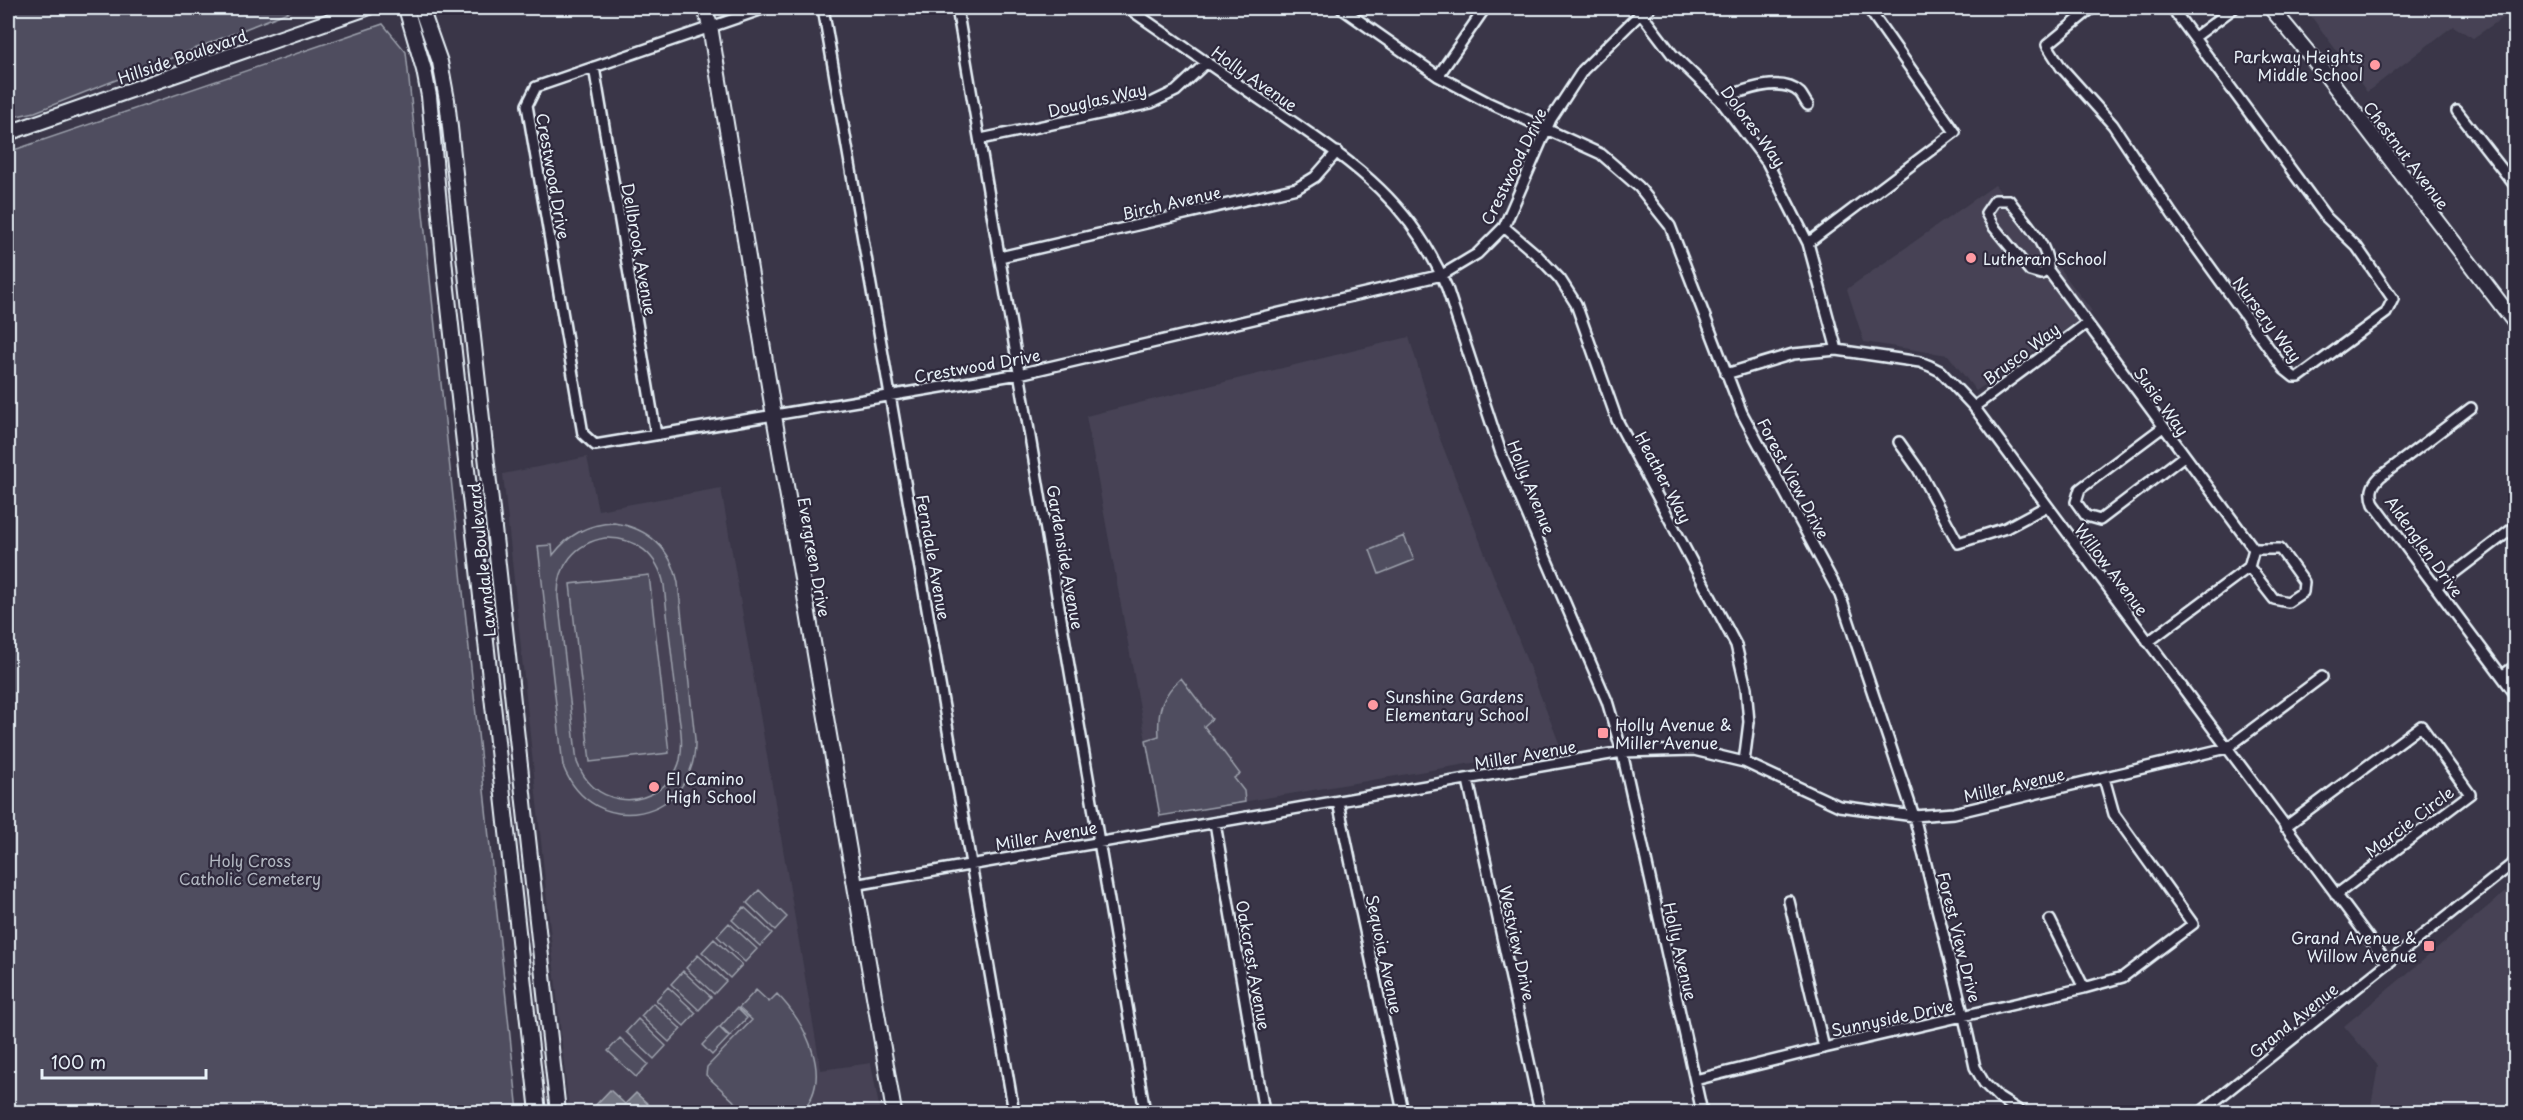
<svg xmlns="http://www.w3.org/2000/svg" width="2523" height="1120" font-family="'Playpen Sans',sans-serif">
  <rect width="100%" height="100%" fill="#3a3648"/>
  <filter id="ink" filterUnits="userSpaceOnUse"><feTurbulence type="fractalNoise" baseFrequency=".0167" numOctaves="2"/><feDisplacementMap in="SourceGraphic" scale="12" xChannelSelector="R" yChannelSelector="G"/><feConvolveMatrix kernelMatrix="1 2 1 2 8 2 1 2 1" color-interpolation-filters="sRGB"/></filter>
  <g filter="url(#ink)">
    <path fill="#464354" d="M2305,8H2515L2516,9L2473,38L2453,26L2367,92Z
      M1995,185L2092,311L1976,391L1948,355L1864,342L1847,289Z
      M1409,337L1440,439L1561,748L1160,816L1086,416Z
      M587,457L598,510L721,488L821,1070L871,1063L880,1112H569L503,474Z
      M2515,884V1112H2370L2378,1066L2344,1026Z"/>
    <path fill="#504e5f" stroke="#9ca0ac" stroke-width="1.5" fill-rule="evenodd" d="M8,8H298L35,112L8,118Z
      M383,24L406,52L518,1112H8V152Z
      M614,523C649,528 671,549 678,583L695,739C698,821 593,843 563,766L538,546L552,545L553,555C569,534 588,524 614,523ZM605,538C636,537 658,555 664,585C668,623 672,662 677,700C679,719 684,741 680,760C673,786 646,803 620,799C598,796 584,781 577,762L558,597C557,566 575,543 605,538Z
      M1404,536L1414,560L1379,574L1370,550Z
      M649,575L669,753L590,762L570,584Z
      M1181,678L1212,719L1204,726L1240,774L1234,778L1244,791L1245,802L1160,816L1146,740L1159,736C1157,711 1162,695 1181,678Z
      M759,890L787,917L775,930L747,903Z
      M744,907L772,933L760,946L732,920Z
      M729,923L757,949L745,962L717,936Z
      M714,939L742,965L730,978L702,952Z
      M698,955L726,981L714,994L686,968Z
      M683,971L711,997L699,1010L671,984Z
      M668,987L696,1013L684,1026L656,1000Z
      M756,990L769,1002L777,994C805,1022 835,1078 801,1112H754L747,1106L737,1104L706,1075L707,1067L752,1020L739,1008Z
      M653,1003L681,1029L669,1042L641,1016Z
      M737,1008L747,1018L730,1036L720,1027Z
      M638,1019L666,1046L654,1059L626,1032Z
      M719,1027L729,1037L712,1055L702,1045Z
      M620,1038L648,1064L636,1077L608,1051Z"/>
    <path fill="#737482" stroke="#a2a6b1" stroke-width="1.5" d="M610,1090L625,1104L636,1093L649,1105L642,1112H589Z"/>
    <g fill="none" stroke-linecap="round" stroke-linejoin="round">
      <defs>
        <path id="street" d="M766,8L536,87L527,105L583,434L595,445L1019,374L1442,275L1477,254L1504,227L1551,119L1583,70L1640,14L1650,8
          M823,8L1014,1112
          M957,8L1145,1112
          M1128,8C1173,39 1218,71 1264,102C1343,157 1408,194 1447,288L1501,453L1607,701L1622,752L1702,1112
          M1341,8L1438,76L1487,102L1601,154L1639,187L1670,226L1742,413L1840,595L1914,816L1964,1017L1975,1067L1984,1083L1999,1098L2021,1112
          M1637,8L1672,54L1720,100L1767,162L1808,243L1837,350
          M2092,8L2047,45L2061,67L2113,125L2172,214L2284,369L2294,377H2299L2386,313L2393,299L2357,247L2326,217L2172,8
          M2195,37L2234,8
          M594,67L656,435
          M1438,76L1485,8
          M1720,100C1740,91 1781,75 1800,93C1803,96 1805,102 1808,105
          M2457,111L2516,187
          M981,139L1151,103L1176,91L1207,62
          M1995,200H2009C2023,220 2050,245 2048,270L2041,274L2030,271L1993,226L1986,213Z
          M1504,227L1537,255L1560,279L1576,304L1617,420L1736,645L1746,688L1749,722L1744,762
          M1808,243L1955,132L1868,8
          M1000,257L1297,188L1315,177L1337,152
          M2048,270L2254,549L2249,567L2274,599L2288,602L2303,592L2304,582L2280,549H2254
          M1726,374L1793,354L1837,350L1920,362L1930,366L1940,371L1974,407L2388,964
          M1974,407L2087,323
          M2471,408L2380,477C2371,486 2370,493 2374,504L2516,695
          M2163,427L2080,489L2076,502L2086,516L2100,520L2184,456
          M1899,442L1918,469L1958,543L2006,528L2047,506
          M2436,587L2516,526
          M2148,642L2249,567
          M2502,676L2516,665
          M1468,780L1540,1112
          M1338,802L1403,1112
          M1215,823L1264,1112
          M2285,827L2421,726L2470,794L2336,895
          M854,885L1622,752L1694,750L1744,762L1839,806L1914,816L1954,813L2227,748L2322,677
          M1789,901L1824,1048
          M2050,920L2084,988
          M1695,1080L1824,1048L2084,988L2123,977L2193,924L2114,814L2104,778
          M2201,1112L2516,861"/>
        <path id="secondary" d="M406,8L424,70L429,96L446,280L538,1112
          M421,8L440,62L447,100L558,1112
          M705,8L710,26L774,416L894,1112
          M2271,8L2324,72L2516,324
          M8,133L367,8"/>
      </defs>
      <use href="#street" stroke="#e8f1f8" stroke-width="14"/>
      <use href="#secondary" stroke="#e8f1f8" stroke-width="18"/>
      <use href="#street" stroke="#2f2a3d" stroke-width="9"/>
      <use href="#secondary" stroke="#2f2a3d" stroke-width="14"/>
    </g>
  </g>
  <g fill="#ff9aa2" stroke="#2f2a3d" stroke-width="2">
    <circle cx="2375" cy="65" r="6"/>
    <circle cx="1971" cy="258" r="6"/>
    <circle cx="1373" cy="705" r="6"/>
    <rect x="1597" y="727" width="12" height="12" rx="3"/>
    <circle cx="654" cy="787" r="6"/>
    <rect x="2423" y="940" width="12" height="12" rx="3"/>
  </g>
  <g text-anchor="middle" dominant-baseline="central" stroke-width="4.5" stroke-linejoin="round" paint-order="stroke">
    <g font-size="16" fill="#e8f1f8" stroke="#2f2a3d">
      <text transform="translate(182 56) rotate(-19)">Hillside Boulevard</text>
      <text transform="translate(1255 78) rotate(35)">Holly Avenue</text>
      <text transform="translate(1097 99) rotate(-13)">Douglas Way</text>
      <text transform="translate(1754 126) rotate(54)">Dolores Way</text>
      <text transform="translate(2407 155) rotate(53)">Chestnut Avenue</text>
      <text transform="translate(1513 166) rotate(-64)">Crestwood Drive</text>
      <text transform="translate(554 176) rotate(80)">Crestwood Drive</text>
      <text transform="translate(1171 202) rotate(-13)">Birch Avenue</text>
      <text transform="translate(640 249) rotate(80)">Dellbrook Avenue</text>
      <text transform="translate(2268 319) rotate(53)">Nursery Way</text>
      <text transform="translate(2021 353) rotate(-37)">Brusco Way</text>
      <text transform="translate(977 365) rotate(-10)">Crestwood Drive</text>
      <text transform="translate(2162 401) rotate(54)">Susie Way</text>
      <text transform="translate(1664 477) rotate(62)">Heather Way</text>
      <text transform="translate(1794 478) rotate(62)">Forest View Drive</text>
      <text transform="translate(1532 487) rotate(68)">Holly Avenue</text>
      <text transform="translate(2425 546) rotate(54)">Aldenglen Drive</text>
      <text transform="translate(815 557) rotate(80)">Evergreen Drive</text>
      <text transform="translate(934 557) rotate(80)">Ferndale Avenue</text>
      <text transform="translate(1066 557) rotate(80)">Gardenside Avenue</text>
      <text transform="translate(481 560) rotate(-96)">Lawndale Boulevard</text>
      <text transform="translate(2112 569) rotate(53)">Willow Avenue</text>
      <text transform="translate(1525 754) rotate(-10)">Miller Avenue</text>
      <text transform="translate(2014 784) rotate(-13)">Miller Avenue</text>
      <text transform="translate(2409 821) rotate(-37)">Marcie Circle</text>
      <text transform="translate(1046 835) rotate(-10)">Miller Avenue</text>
      <text transform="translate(1960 937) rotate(76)">Forest View Drive</text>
      <text transform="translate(1518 943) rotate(78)">Westview Drive</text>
      <text transform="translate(1681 951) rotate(77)">Holly Avenue</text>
      <text transform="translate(1385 954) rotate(78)">Sequoia Avenue</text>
      <text transform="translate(1254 965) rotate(80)">Oakcrest Avenue</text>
      <text transform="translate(1892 1017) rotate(-12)">Sunnyside Drive</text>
      <text transform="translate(2293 1020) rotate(-39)">Grand Avenue</text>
    </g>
    <g font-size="16" fill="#e8f1f8" stroke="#2f2a3d" text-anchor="start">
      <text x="2363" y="56" text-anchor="end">Parkway Heights<tspan x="2363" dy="18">Middle School</tspan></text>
      <text x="1983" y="258">Lutheran School</text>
      <text x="1385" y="696">Sunshine Gardens<tspan x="1385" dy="18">Elementary School</tspan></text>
      <text x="1615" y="724">Holly Avenue &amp;<tspan x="1615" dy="18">Miller Avenue</tspan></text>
      <text x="666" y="778">El Camino<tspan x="666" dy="18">High School</tspan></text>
      <text x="2417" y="937" text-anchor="end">Grand Avenue &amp;<tspan x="2417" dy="18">Willow Avenue</tspan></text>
    </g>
    <g font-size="16" fill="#b3b8c2" stroke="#2f2a3d">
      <text x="250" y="860">Holy Cross<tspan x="250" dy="18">Catholic Cemetery</tspan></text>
    </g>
  </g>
  <rect width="2523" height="1120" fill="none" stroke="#2f2a3d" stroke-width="30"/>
  <rect x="15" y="15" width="2493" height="1090" fill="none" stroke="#e8f1f8" stroke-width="2" filter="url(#ink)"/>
  <path d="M42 1069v9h164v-9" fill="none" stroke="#e8f1f8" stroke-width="3"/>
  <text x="51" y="1069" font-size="18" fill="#e8f1f8" stroke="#2f2a3d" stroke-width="4.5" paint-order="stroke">100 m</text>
</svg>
